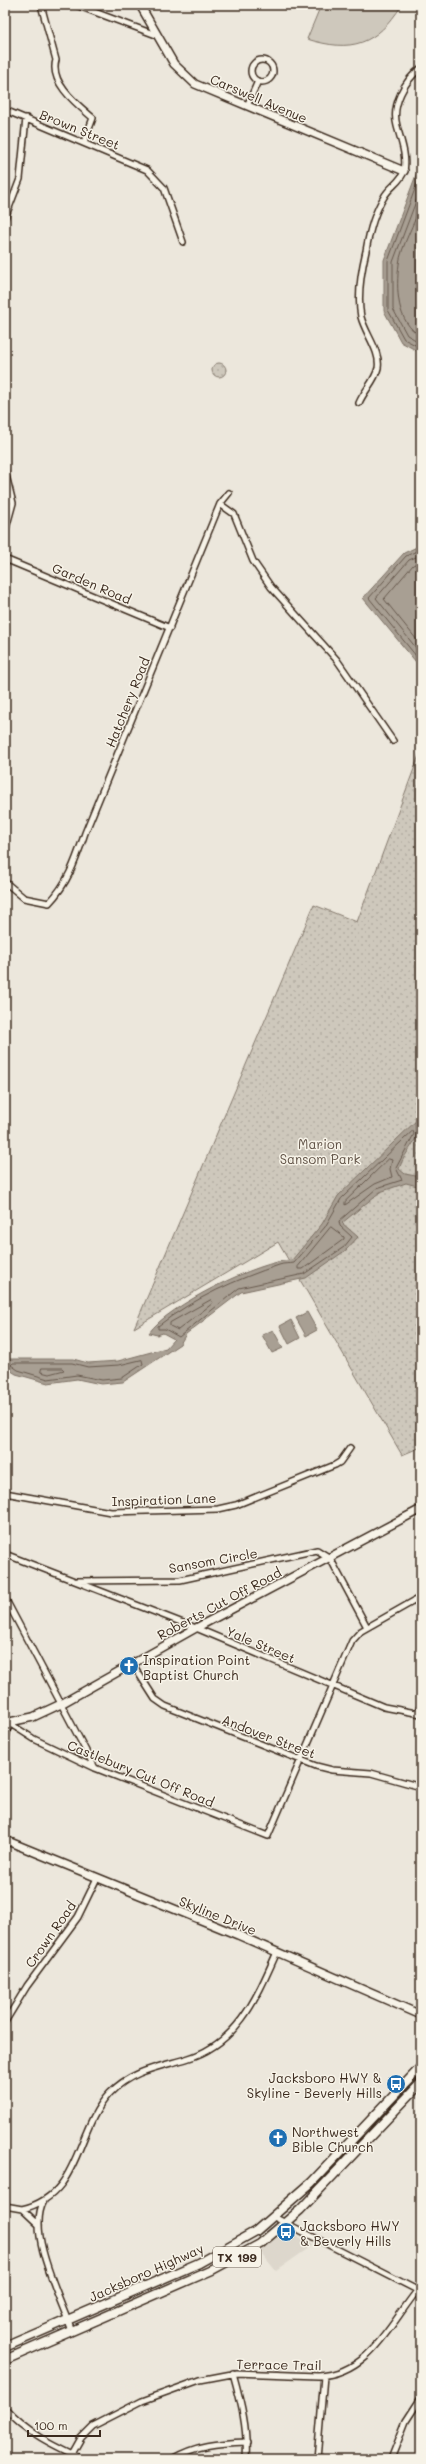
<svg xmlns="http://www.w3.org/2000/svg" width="426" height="2464" font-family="Mali,sans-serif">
  <defs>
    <pattern id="grass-dots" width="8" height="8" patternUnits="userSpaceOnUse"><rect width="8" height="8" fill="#cec8bc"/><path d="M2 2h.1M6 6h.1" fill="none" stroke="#b2aca1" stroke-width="1.8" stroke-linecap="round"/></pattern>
  </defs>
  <rect width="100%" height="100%" fill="#ece7dc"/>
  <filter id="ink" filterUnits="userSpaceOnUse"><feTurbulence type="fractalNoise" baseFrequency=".025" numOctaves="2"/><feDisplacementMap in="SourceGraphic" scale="8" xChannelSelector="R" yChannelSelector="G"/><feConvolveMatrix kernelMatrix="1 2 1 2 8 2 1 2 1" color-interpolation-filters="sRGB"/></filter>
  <g filter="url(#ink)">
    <path fill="#ddd7cc" d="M286,2230L313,2245L276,2271L258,2249Z"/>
    <path fill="url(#grass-dots)" stroke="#84796d" d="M212 370a7 7 0 1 1 14 0a7 7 0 1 1-14 0Z
      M421,750V1447L402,1455L278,1242L134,1328L314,905L357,922Z"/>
    <path fill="#cec8bc" stroke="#84796d" d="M321,5H402C376,45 352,53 307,39Z"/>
    <path fill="#a89f93" stroke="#7c7064" d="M421,104V353L401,342L384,311V260L419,167L417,138Z
      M421,545V668L363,598L404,553Z
      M421,1116C421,1141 406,1148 399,1169L405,1174L421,1177V1187L406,1183L380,1192L342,1223L358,1237L346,1250L306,1278L241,1292L186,1334L180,1344L123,1382L101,1384L77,1379L48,1383L16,1374L5,1367V1359H73L88,1363L118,1361L166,1348L174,1339L163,1333L157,1335L149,1333C167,1306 260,1260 292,1260L322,1224L338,1196Z
      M307,1312L317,1330L306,1336L296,1318Z
      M291,1320L300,1338L289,1344L280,1326Z
      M273,1330L283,1348L272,1353L262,1335Z"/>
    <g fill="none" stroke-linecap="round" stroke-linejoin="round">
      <path stroke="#67594d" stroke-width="1" d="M421,173L388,261V310L404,339L421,348
        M421,188L393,262V309L407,335L421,343
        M421,205C415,222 401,247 399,264C396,288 396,323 421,336
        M421,549L406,556L369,598L421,662
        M421,555L409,560L376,598L421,654
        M421,561L413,565L384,599L421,645
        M413,1131L414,1134L396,1168L402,1180L377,1188L339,1221L340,1226L352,1237L344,1247L304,1274L239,1288L179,1337L165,1329H158V1326C194,1298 237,1279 279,1265C284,1263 290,1264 294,1263L325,1227L341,1199Z
        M389,1159L392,1160L390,1169L392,1177L375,1184L345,1205V1202Z
        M331,1227L344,1237V1239L303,1269H298V1267Z
        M211,1300L213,1303L178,1330L170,1326V1323Z
        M142,1360L143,1364L122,1378L102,1380L77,1375L48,1379L18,1370L11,1365L13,1363H72L88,1367L119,1365Z
        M42,1368H62L64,1370L49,1374L41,1372Z"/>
      <defs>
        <path id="street" d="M41,5L56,60C49,83 78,105 93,118L84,142
          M76,5L156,35
          M251 71a11 11 0 1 1 22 0a11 11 0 1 1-22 0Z
          M247,106L258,81
          M5,110L147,170L164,188L183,242
          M5,218L20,179L26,118
          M359,403C364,391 375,381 378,368C381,352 365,333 361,317C357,296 361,272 366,251C369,233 374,213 384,197C389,187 402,181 404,171C407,156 401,141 397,126C391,105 405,80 421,68
          M5,471L13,503L5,532
          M220,504L234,514L253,561L271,587L337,660L393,741
          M5,559L170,628
          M5,882L24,898L49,903C69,882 76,859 85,833L220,504L229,493
          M5,1493L111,1512L218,1509L236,1505L335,1465L340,1462L350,1448
          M5,1554L196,1628L384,1707L421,1714
          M77,1581L180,1580L317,1550L330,1558L367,1627
          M5,1598L95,1768
          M132,1663L155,1699L165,1706L316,1766L332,1770L371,1773L421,1787
          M416,1713L421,1706
          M9,1723L34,1739L95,1768L268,1836L352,1641L361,1631L421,1597
          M5,1743L9,1723
          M5,2022L27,1986L78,1917L97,1878
          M44,2201C26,2232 61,2299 72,2331
          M5,2206L22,2209L39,2225
          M22,2209C82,2195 74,2131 110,2093C131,2071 158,2067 186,2059C238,2044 257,1997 277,1952
          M274,2217L421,2292
          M233,2373C241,2402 248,2429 246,2459
          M5,2408C27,2433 53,2445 83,2459
          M72,2454L81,2438L93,2426L142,2401L200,2380L237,2373L318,2376C371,2374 391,2321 421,2286
          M172,2459C195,2445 220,2443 247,2442
          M317,2459L324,2376
          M391,2459L406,2421L421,2398"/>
        <path id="secondary" d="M140,5L174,64L195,84L404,171
          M5,1723L33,1717L61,1704L196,1628L421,1509
          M5,1840L238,1935L421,2015"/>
        <path id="primary" d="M5,2347L199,2263L256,2231L311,2183L421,2067
          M5,2360L212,2270L260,2244L300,2210L421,2083"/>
      </defs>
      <use href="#street" stroke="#3b2a1e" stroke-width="8"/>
      <use href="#secondary" stroke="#3b2a1e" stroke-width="10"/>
      <use href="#primary" stroke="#3b2a1e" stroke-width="11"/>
      <use href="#street" stroke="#f7f3e8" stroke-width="5"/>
      <use href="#secondary" stroke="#f7f3e8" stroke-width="7"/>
      <use href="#primary" stroke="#f7f3e8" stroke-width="8"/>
    </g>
  </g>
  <defs>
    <symbol id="church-disc" viewBox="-11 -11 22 22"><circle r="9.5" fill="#1f6fb2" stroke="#f7f3e8"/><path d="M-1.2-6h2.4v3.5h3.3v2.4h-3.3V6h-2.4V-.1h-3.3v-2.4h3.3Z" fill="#fff"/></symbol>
    <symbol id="bus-disc" viewBox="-11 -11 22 22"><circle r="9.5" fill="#1f6fb2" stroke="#f7f3e8"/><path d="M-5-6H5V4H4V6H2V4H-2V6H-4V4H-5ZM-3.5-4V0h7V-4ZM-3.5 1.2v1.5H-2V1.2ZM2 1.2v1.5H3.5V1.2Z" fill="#fff"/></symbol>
  </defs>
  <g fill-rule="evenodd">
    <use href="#church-disc" x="118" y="1655" width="22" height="22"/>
    <use href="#bus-disc" x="385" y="2073" width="22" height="22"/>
    <use href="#church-disc" x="267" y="2127" width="22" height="22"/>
    <use href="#bus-disc" x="275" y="2221" width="22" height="22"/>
  </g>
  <g text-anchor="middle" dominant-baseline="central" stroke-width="3" stroke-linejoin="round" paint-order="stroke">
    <rect fill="#f7f3e8" stroke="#73665b" stroke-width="1" x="213" y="2247" width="48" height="20" rx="3"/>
    <g font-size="12" font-weight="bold" fill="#3b2a1e">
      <text x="237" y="2257">TX 199</text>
    </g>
    <g font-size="13" fill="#3b2a1e" stroke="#f7f3e8">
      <text transform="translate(259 98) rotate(23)">Carswell Avenue</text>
      <text transform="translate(80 129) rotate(22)">Brown Street</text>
      <text transform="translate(92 583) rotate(23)">Garden Road</text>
      <text transform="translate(127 702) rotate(-68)">Hatchery Road</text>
      <text transform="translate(164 1499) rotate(-2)">Inspiration Lane</text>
      <text transform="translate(213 1560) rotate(-10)">Sansom Circle</text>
      <text transform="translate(219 1603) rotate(-28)">Roberts Cut Off Road</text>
      <text transform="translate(261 1644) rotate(23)">Yale Street</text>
      <text transform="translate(269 1736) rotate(21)">Andover Street</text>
      <text transform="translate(141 1773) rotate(22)">Castlebury Cut Off Road</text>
      <text transform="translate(218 1915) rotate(22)">Skyline Drive</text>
      <text transform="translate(50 1934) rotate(-55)">Crown Road</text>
      <text transform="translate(146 2272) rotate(-24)">Jacksboro Highway</text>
      <text transform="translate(279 2364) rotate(1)">Terrace Trail</text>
    </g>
    <g font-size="13" fill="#605246" stroke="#f7f3e8">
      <text x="320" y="1143">Marion<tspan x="320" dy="15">Sansom Park</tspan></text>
    </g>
    <g font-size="13" fill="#3b2a1e" stroke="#f7f3e8" text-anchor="start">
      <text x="143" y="1659">Inspiration Point<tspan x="143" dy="15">Baptist Church</tspan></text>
      <text x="382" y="2077" text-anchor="end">Jacksboro HWY &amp;<tspan x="382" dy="15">Skyline - Beverly Hills</tspan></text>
      <text x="292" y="2131">Northwest<tspan x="292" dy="15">Bible Church</tspan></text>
      <text x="300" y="2225">Jacksboro HWY<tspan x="300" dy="15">&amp; Beverly Hills</tspan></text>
    </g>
  </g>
  <rect width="426" height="2464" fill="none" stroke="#f7f3e8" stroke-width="20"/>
  <rect x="10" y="10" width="406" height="2444" fill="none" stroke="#3b2a1e" stroke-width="1.5" filter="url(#ink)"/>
  <path d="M28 2430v6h72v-6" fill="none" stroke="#3b2a1e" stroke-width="2"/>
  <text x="34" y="2430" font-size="12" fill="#3b2a1e" stroke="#f7f3e8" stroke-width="3" paint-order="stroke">100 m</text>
</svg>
